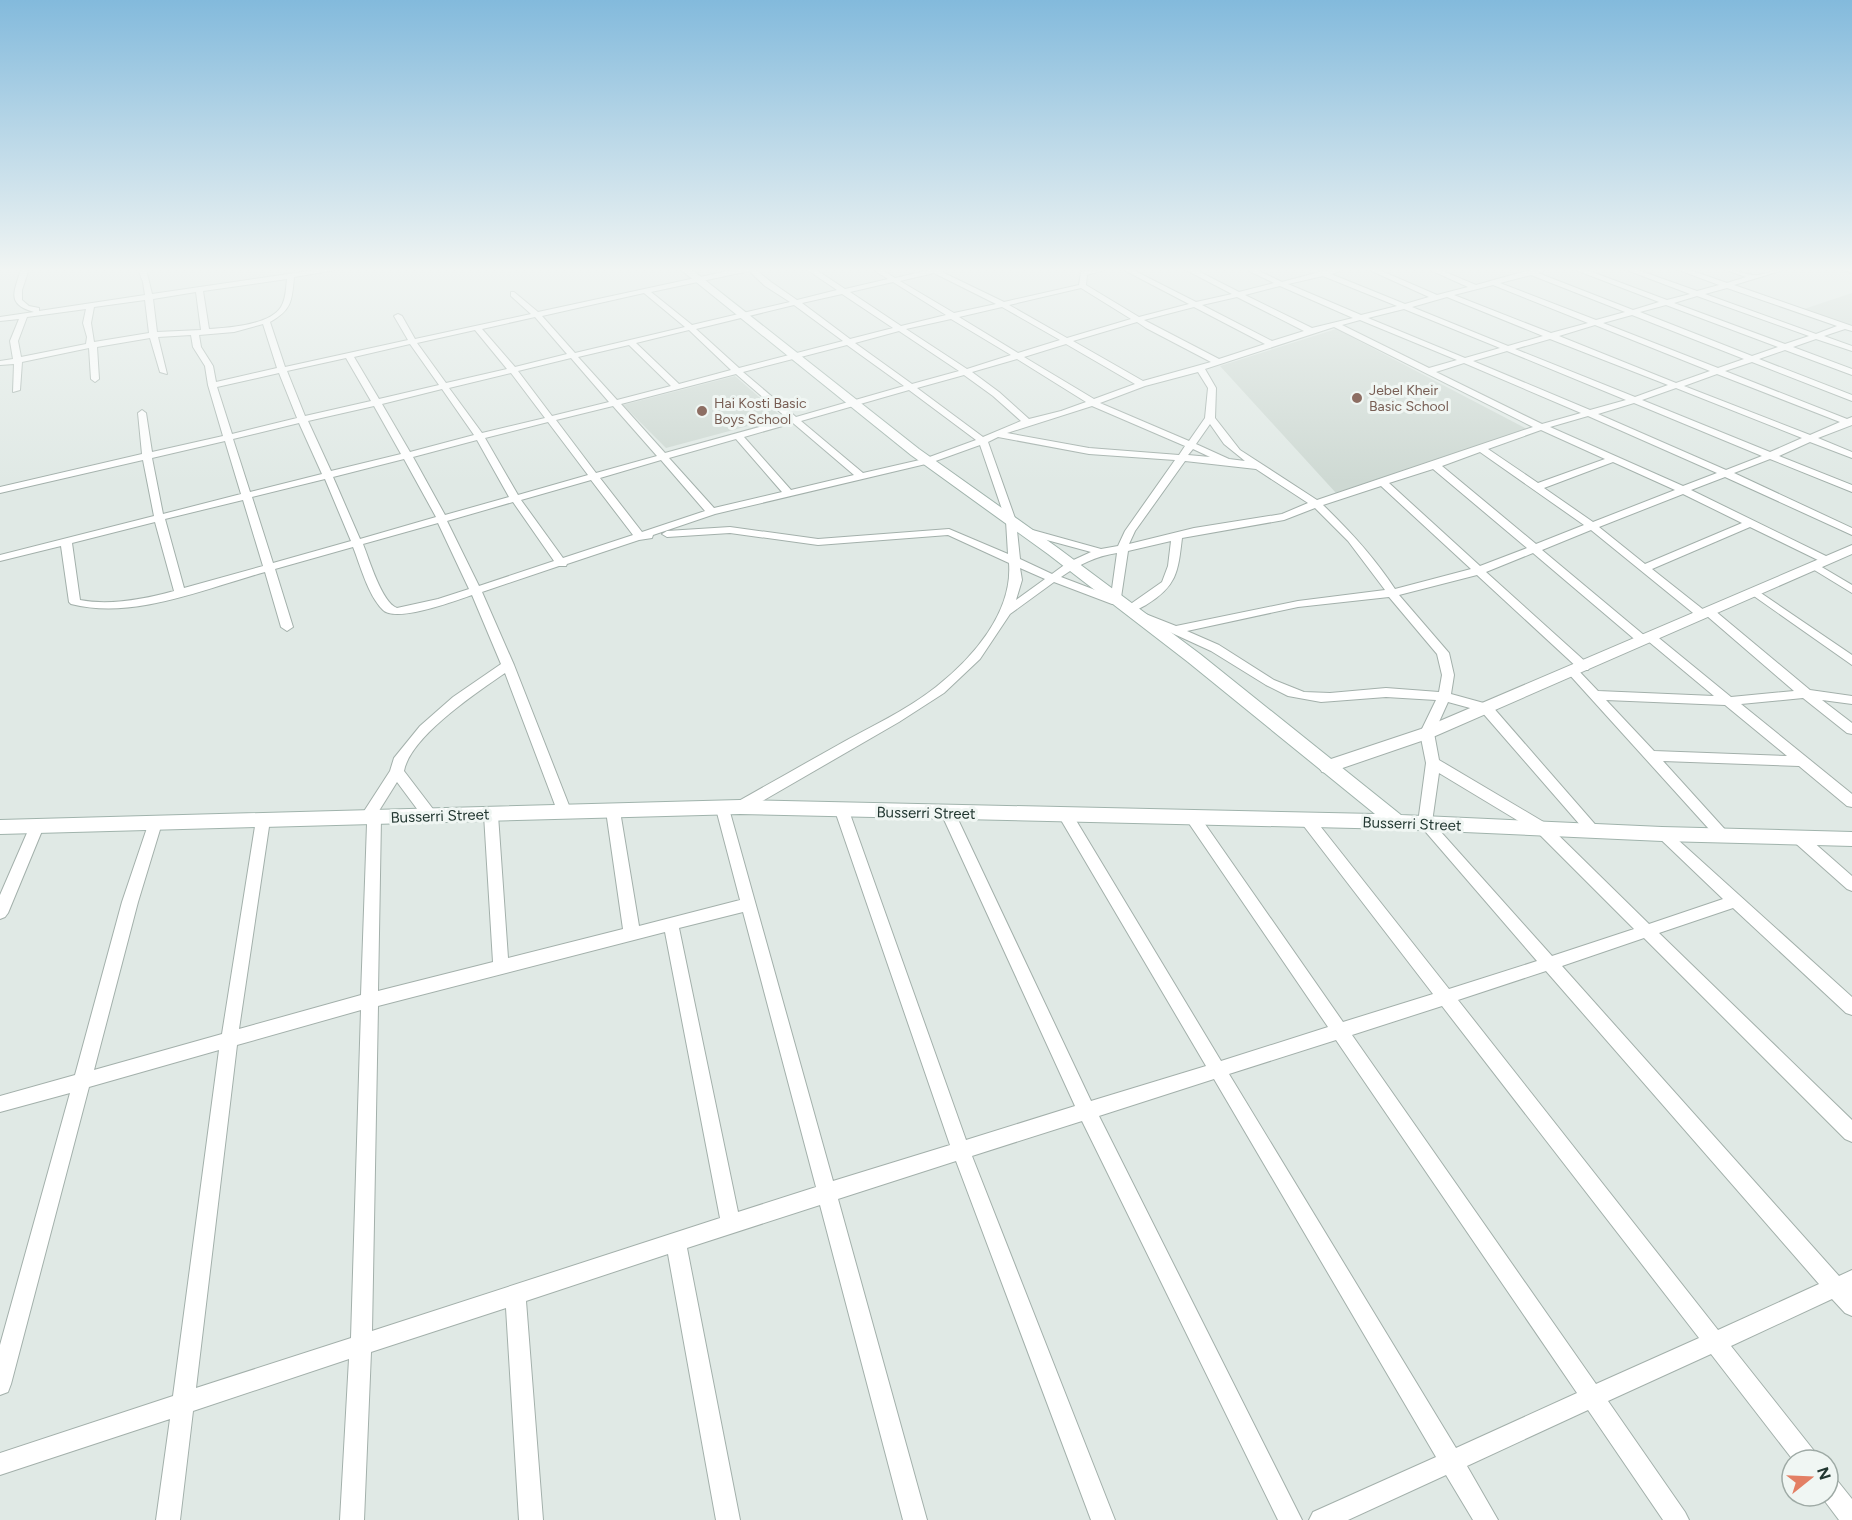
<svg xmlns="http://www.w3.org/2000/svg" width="1852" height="1520" font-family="Figtree,sans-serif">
  <rect width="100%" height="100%" fill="#e0e9e5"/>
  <path fill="#ced9d3" d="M1852,293V327L1801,310Z
    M1336,329L1527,429L1336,493L1220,366Z
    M735,376L782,417L666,448L623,405Z"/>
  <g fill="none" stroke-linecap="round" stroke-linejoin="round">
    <defs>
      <path id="minor" d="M21,269H29L22,290V300L29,306L39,308V311L145,295L143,282L138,269H146L152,294L322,269H341L294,277C292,300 292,310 270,322L285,367L408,340L394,316L398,314L402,316L415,339L531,314L511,296V292H514L538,312L737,269H755L771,282L797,300L837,290L806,269H815L845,289L888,279L872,269H881L895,278L934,269H948L942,272L1004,302L1079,285L1081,272L1107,269L1087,275L1086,285L1139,317L1189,304L1122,269H1131L1196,302L1232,294L1184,269H1194L1239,292L1274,283L1245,269H1255L1282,282L1323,271L1346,269L1331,274L1405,304L1429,297L1367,269H1377L1437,295L1468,287L1428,269H1438L1476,285L1530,270L1548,269L1538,273L1633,310L1659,302L1573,269H1584L1667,300L1690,294L1624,269H1635L1697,291L1719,285L1676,269H1687L1727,283L1746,277L1723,269C1734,269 1742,274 1753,275C1763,276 1775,269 1787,269L1734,285L1852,326V331L1845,329L1824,336L1852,346V351L1816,339L1793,347L1852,369V375L1785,350L1759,359L1852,395V401L1752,362L1725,371L1847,419L1852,417V425L1818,438L1852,452V458L1810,442L1779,456L1852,485V492L1770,459L1734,473L1852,528V535L1725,477L1691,490L1830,558V562H1822L1750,527L1652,569L1705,611L1710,608L1714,610L1810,690L1852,696V704L1822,700L1852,723V734L1847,733L1803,698L1741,704L1852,794V807L1847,806L1799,766L1663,761L1730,835L1728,839H1718L1567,672L1573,668L1577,669L1598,691L1714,696L1648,641L1639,643L1533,553L1486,572L1588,664L1590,667L1588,670H1580L1477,575L1399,595L1449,653L1454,675L1451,694L1491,705L1600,830L1598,834H1588L1481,711L1448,702L1434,733L1439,760L1547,824L1649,924L1723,899L1655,834L1657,830H1667L1852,997V1015L1846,1013L1733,908L1659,933L1852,1120V1142L1845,1139L1644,938L1562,966L1839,1276L1852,1270V1316L1845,1313L1832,1299L1731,1346L1815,1452L1818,1460H1793L1711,1354L1608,1401L1685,1512L1689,1520H1663L1588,1410L1467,1466L1498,1520H1473L1446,1475L1348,1520H1309L1313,1512L1436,1457L1214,1079L1099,1116L1302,1520H1278L1082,1121L972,1156L1115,1520H1091L956,1161L838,1199L927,1520H903L820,1205L687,1248L740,1520H716L668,1254L526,1301L543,1520H519L506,1308L371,1352L364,1520H340L349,1359L193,1411L180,1520H156L170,1419L0,1475V1453L173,1396L219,1050L89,1087L11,1384L8,1392L0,1395V1345L70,1093L0,1112V1096L75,1075L122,902L150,819H160L162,823L138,902L94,1070L222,1034L256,820L258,816H268L270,820L239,1029L361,995L367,824L361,823L359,819L390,771L394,758L420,726L453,697L501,664L472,595C455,601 396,623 383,610C368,595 361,567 353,547L275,569L293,627L287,631L281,627L265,572C204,589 134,620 71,604L69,602L61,546L0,561V555L154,516L143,460L0,493V487L142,454L138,413L142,410L146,413L152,452L223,436L208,385L205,366L193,347L191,335L158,337L167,374L160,372L150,338L97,347L99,379L95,382L91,379L89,348L22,362L20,390L13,392L14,364L0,365V361L13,359L10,341L19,319L0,321V317L34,312C5,304 15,291 21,269ZM749,271L765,286L790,302L692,325L651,292ZM934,273L996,304L954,313L900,281ZM1531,275L1625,312L1596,320L1500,283ZM1323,276L1397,306L1361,315L1288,284ZM287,279C286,288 286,299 281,307C270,325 228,328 209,329L203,291ZM893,282L946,315L901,326L850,292ZM1493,285L1588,323L1551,333L1454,295ZM1280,286L1353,318L1312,328L1245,295ZM1081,288L1131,319L1067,338L1009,305ZM1727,288L1837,326L1816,334L1705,294ZM196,292L201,330L157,332L153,299ZM644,293L685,327L575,353L542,316ZM842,294L893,328L850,339L802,303ZM1697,296L1809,336L1785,344L1674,303ZM1237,297L1304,331L1272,341L1202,305ZM1447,297L1543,336L1508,346L1412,307ZM145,300L149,333L94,342L91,323L94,307ZM794,305L843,341L739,368L696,329ZM1666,305L1778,347L1752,356L1640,312ZM1002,307L1060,340L1018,353L959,317ZM1194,307L1265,344L1219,359L1144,320ZM86,309L83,323L87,337L86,344L21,357L18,341L27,317ZM1404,309L1500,348L1465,358L1368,318ZM1632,315L1744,359L1718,368L1603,323ZM535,317L567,354L515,367L482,329ZM951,319L1011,355L967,369L906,329ZM1360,320L1457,360L1429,368L1342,325ZM1137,322L1146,328L1211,362L1143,381L1073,341ZM263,324L277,368L216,382L213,366L201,347L199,335L234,332ZM1595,325L1710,371L1676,383L1559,336ZM1334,327L1533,427L1317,500L1240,450L1215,418L1216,388L1205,369ZM475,330L507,369L446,383L417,343ZM689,330L731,370L679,384L636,343ZM899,331L959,371L912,384L855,343ZM1550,339L1668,385L1635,397L1515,349ZM410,344L439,385L379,399L354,357ZM1066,344L1135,384L1094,399L1024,357ZM629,345L671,386L617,400L578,357ZM847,345L904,386L796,417L743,372ZM1507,351L1626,400L1590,410L1473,361ZM346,358L371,401L305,416L287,371ZM571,358L609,402L552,416L518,371ZM1017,359L1086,402L1061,411L1029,419L999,392L972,372ZM1464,363L1581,413L1542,424L1436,372ZM1198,372L1208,388L1205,418L1189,441L1100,403L1145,386ZM279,373L297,418L232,434L217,387ZM511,373L545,418L482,433L449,388ZM736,374L788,419L665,453L621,404ZM1717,374L1840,422L1810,435L1684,386ZM964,375L993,396L1021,421L983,437L917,388ZM1676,388L1802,438L1770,452L1642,400ZM442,389L474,435L410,452L382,404ZM909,390L976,440L924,459L863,473L801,421ZM1634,403L1762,456L1726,470L1598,414ZM374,406L401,454L331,471L308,421ZM613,406L657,456L596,473L556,420ZM1092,406L1185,446L1179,455L1089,448L1007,433ZM1588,416L1717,473L1683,486L1550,427ZM548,422L588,475L518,495L485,438ZM299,423L322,474L250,492L233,439ZM793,423L854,475L791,490L744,437ZM1210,424L1224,444L1245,461L1229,459L1196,444ZM1541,430L1605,459L1538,483L1488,449ZM998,437L1089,454L1175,460L1125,531L1118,546L1101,549L1029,529H1021V533L1091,552L1067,563L1052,574L1020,559L1016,521L988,442ZM736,439L782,492L714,508L669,458ZM477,440L509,497L445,515L413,457ZM225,441L241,494L163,514L152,458ZM980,445L1006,521L1008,554L949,529L818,539L730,527L667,531L662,534L667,537L730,533L818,545L948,535L1009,563C1013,612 973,658 936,687C907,710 870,727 838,745C804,764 769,784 735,803L733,807L735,811H745L899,722L944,693L980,659L1010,614L1054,582L1112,604H1120L1128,551L1171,541L1168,566L1162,582L1122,610L1124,612C1132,614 1138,609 1146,605C1177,586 1178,572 1182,538L1284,520L1315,508L1348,541L1385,590L1298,601L1176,626L1143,613L1137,617L1211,651L1266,685L1288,696L1321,702L1386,697L1436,700L1420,733L1426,763L1418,823L1537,961L1449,989L1313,817H1303L1301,821L1303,825L1433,994L1343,1022L1198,814H1188L1186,818L1188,822L1328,1027L1221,1061L1071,812H1061L1059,816L1061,820L1206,1066L1091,1101L955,813L953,809H943L941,813L1075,1106L966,1140L849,811L847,807H837L835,811L950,1145L833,1181L728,805H718L716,809L740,900L639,926L620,811L618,807H608L606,811L623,929L508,958L498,815L496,811H486L484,815L493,962L378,991L381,818L377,814L397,782L426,821H436L438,817L436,813L404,771C410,737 476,693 505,673L558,813L560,817H570L572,813L514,665L482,592L559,566H566L567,564L639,540L652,538L653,535L715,514L930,463ZM1193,449L1210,457L1188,455ZM1480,452L1584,525L1536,544L1442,466ZM404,459L436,517L360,539L333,477ZM661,460L705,511L642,532L600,478ZM1185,461L1256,469L1308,503L1282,514L1194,528L1129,544L1135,531ZM1613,462L1675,490L1593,522L1544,488ZM1433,469L1527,548L1480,566L1389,483ZM325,479L351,541L273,563L252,497ZM591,480L633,535L563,558L521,500ZM1381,486L1471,569L1395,589C1374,557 1350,531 1323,505ZM1683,494L1742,523L1645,564L1599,527ZM243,500L263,566L184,588L165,519ZM513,502L554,561L479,586L447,521ZM155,522L174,591C145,599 110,606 80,600L72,543ZM438,523L469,589L438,599L397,608C382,603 369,559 363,544ZM1591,530L1698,617L1702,619L1707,616L1794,691L1731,697L1654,634L1645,636L1542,550ZM1117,553L1111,596L1061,577C1078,565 1096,556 1117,553ZM1020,568L1045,579L1016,600L1022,580ZM1389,597L1437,654L1442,675L1439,692L1386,688L1330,693L1304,692L1274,680L1219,645L1187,631L1298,607ZM1606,700L1725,705L1787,756L1654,751ZM1439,773L1537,832L1634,929L1552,956L1432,822ZM743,912L816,1187L738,1212L679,928ZM665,932L720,1218L372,1331L378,1006ZM1546,971L1819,1284L1718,1330L1458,1000ZM1442,1006L1699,1338L1596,1384L1352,1035ZM361,1010L351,1338L196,1388L237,1045ZM1336,1040L1577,1393L1456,1448L1229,1074Z
        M1841,269H1852V273Z
        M1815,563L1852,585V593L1811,568V564Z
        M1755,589L1852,655V665L1751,594L1749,592Z
        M37,821L42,822L44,826L8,913L5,917L0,919V895L30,826L32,822Z
        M1798,831L1803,833L1852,876V891L1847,889L1793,841L1791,837L1793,833Z
        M1828,1475L1836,1479L1852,1499V1520H1839L1821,1496H1828Z"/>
      <path id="tertiary" d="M1852,545V554L1433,737L1328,773L1322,772L1319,767L1322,762L1421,729Z"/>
      <path id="secondary" d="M680,269H691L919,449L1058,548L1200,654L1401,815L1662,827L1852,832V846L1662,841L1397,829L740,814L0,834V820L740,800L1375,814L1188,662L1048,554L911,455Z"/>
    </defs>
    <use href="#minor" stroke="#a3b0ab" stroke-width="2"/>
    <use href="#tertiary" stroke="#a3b0ab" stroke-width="2"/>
    <use href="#secondary" stroke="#a0b3ac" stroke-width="2"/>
    <use href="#minor" fill="#fff" fill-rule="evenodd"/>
    <use href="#tertiary" fill="#fff" fill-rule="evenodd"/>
    <use href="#secondary" fill="#fff" fill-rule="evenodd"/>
  </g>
  <linearGradient id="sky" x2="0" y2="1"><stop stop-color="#83badc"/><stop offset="0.56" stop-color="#f1f5f3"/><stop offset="1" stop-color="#f1f5f3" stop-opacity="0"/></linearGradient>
  <rect width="1852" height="482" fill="url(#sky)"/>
  <g fill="#8d6e63" stroke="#f0f6f3" stroke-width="2">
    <circle cx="1357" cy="398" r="6"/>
    <circle cx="702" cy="411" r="6"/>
  </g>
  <g text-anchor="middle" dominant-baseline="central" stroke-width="6" stroke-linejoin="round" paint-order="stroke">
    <g font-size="14" fill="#785e54" stroke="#f0f6f3" text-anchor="start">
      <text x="1369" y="390">Jebel Kheir<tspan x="1369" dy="16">Basic School</tspan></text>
      <text x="714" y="403">Hai Kosti Basic<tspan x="714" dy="16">Boys School</tspan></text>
    </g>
    <g font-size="15" fill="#223731" stroke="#f0f6f3">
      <text transform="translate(926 813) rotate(1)">Busserri Street</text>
      <text transform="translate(440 816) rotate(-2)">Busserri Street</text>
      <text transform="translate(1412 824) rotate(2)">Busserri Street</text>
    </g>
  </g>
  <g transform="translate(1810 1478) rotate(72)"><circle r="28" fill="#f0f6f3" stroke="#9eaaa5" stroke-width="1.5"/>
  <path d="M0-4.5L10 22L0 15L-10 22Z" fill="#e37f64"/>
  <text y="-9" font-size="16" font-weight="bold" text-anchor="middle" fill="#223731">N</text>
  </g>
</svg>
